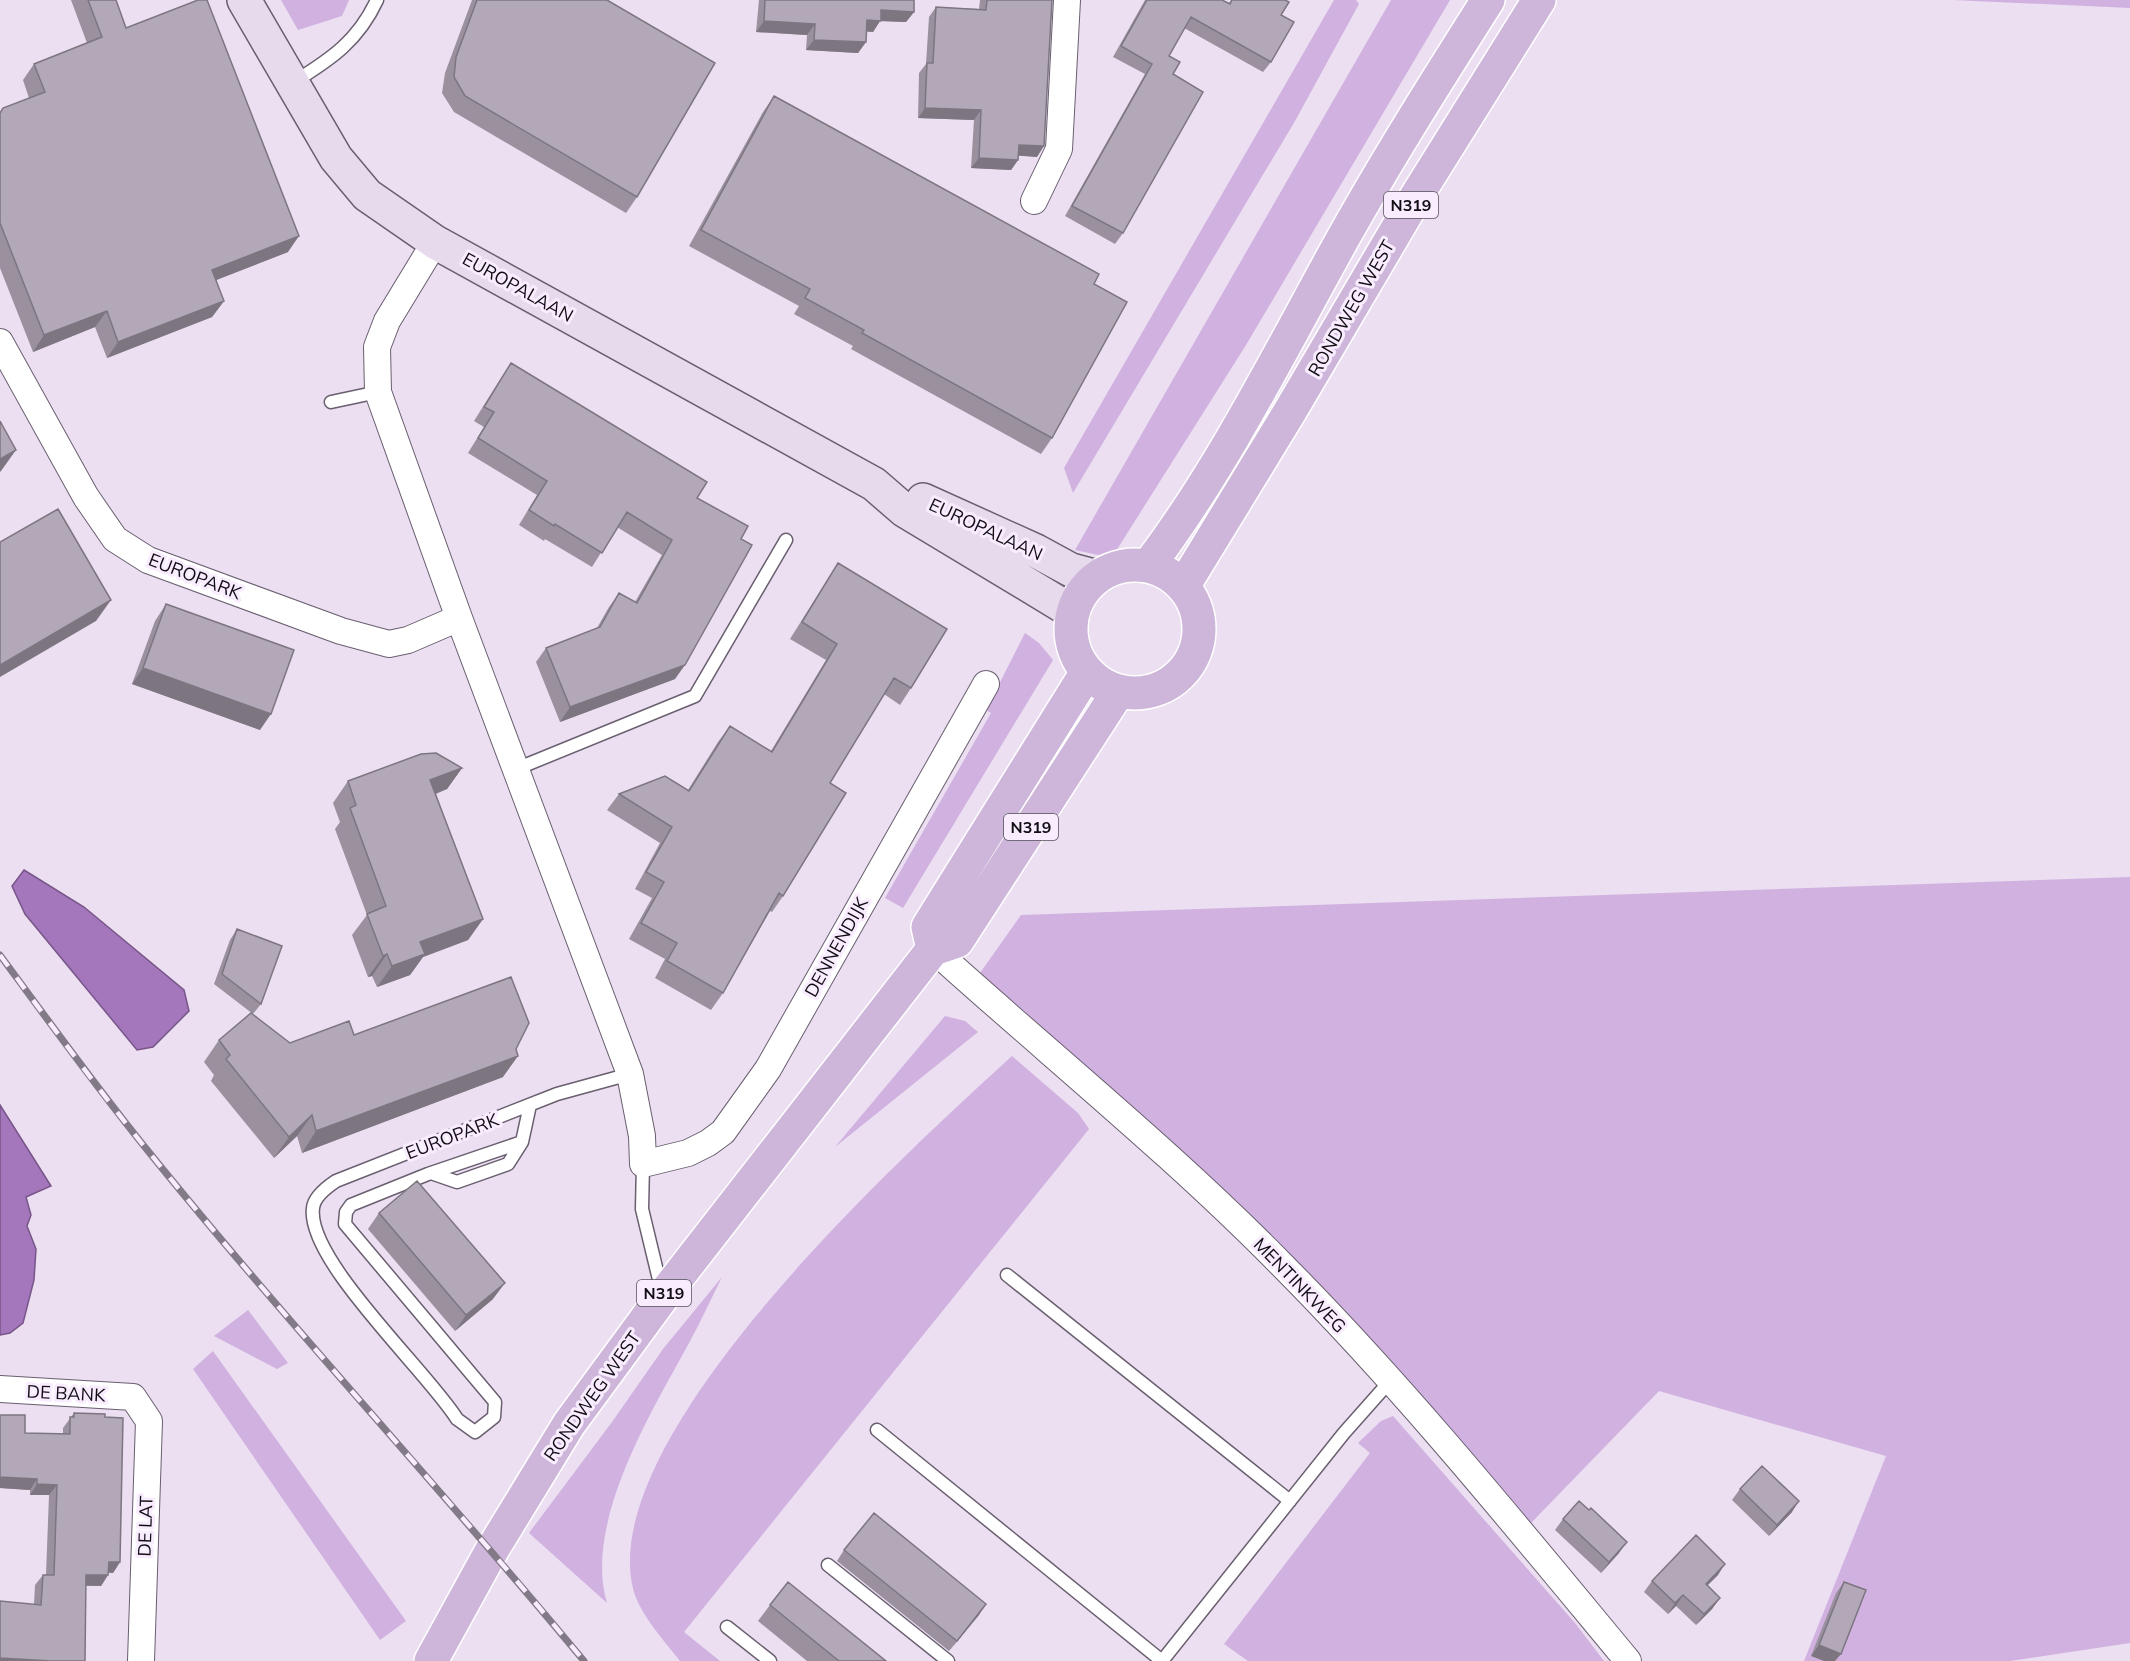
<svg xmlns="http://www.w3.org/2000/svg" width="2130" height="1661" font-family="Mulish,sans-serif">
  <rect width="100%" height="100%" fill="#ebdff1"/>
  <path fill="#d0b1e0" d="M281,0H349L342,16L298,30Z
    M1334,0H1356L1359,4L1295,121L1073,493L1064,468Z
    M1391,0H1450L1246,345L1116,551L1098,555L1075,550Z
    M1953,0H2130V8Z
    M1025,633L1039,643L1053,660L903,908L885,898L991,713L986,710Z
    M2130,877V1643L2010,1661H1804L1886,1456L1659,1391L1531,1523L1386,1355L1238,1202L980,973L1021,915Z
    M945,1016L965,1021L978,1032L835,1147Z
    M1012,1056L1078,1113L1089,1129L684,1632L720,1661H680C663,1639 637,1612 632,1584C602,1429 905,1154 1012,1056Z
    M722,1277C711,1299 701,1321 689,1343C652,1411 583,1523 607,1603L529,1533L612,1422L663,1349Z
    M248,1310L288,1363L277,1369L214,1336Z
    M213,1351L406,1621L380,1640L193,1369Z
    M1393,1416L1575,1623L1604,1661H1248L1224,1644L1370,1453L1358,1443L1381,1421Z"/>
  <path fill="#a476bb" stroke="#785689" stroke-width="1.5" d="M24,870L84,907L184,990L189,1011L153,1047L137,1050L25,914L12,886Z
    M0,1105L51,1186L26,1197L31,1215L27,1226L36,1249L34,1280L23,1323L10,1333L0,1335Z"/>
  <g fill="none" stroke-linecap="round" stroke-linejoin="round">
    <defs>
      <path id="lane" d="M294,82C331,59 358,41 377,0
        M331,402L378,392
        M516,769L695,696L786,540
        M530,1105L522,1142L428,1174L351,1205L346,1212L345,1224L495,1402L494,1417L475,1432L457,1419C428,1372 306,1260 313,1208C314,1197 327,1187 336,1181L557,1094L630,1074
        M643,1164L642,1209L662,1292
        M431,1173L457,1182L508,1164L522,1142
        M1007,1275L1290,1501
        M877,1430L1162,1661
        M828,1565L948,1661
        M727,1627L770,1661
        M1162,1661L1344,1433L1391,1380"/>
      <path id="street" d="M1034,201L1059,149L1067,0
        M435,242L387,321L377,347L378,392L459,618L630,1074L642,1136L643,1164L688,1153L708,1143L723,1132L768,1069L986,684
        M0,342L86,497L115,539L148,560L341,631L389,644L408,640L459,618
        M933,949C1049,1054 1172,1153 1282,1265C1406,1390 1516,1526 1628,1661
        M0,1389L133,1397L149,1421L141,1661"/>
      <path id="secondary" d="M244,0L336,158L367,195L435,242L874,484L904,510L1073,612
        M923,500L1036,551L1071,570L1097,577"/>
      <path id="primary" d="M1071 629a64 64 0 1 1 128 0a64 64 0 1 1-128 0Z
        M1149,565C1222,468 1278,356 1337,249C1384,164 1436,82 1488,0
        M1184,585L1289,413L1416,197L1539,0
        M933,949L928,927L1087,672
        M431,1661L492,1550L569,1424L663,1296L933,949L957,941L1118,692"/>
    </defs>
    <use href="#lane" stroke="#695f6f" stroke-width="15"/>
    <use href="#street" stroke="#695f6f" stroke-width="28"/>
    <use href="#secondary" stroke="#695f6f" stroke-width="36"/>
    <use href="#primary" stroke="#fff" stroke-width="36"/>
    <use href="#lane" stroke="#fff" stroke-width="12"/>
    <use href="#street" stroke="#fff" stroke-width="26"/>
    <use href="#secondary" stroke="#e6daec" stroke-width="33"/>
    <use href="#primary" stroke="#cdb6d9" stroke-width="33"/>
    <defs>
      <path id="rail" d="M0,955C47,1019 94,1084 144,1146C286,1322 440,1487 584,1661"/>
    </defs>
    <use href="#rail" stroke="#827a86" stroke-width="7"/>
    <use href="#rail" stroke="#f8ecfe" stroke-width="4.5" stroke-dasharray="14" stroke-linecap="butt"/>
  </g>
  <path fill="#9a909e" d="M71,0H116L126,28L288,252L216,280L224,301L212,317L107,358L95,327L33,352L0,268V112L29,98L23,80L34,64L87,43Z
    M472,0H607L637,197L626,213L454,112L442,93L445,73Z
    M759,0H914V12L906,22L880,21L873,32L866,31V42L858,53L806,50L807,35L756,32Z
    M980,0H1052L1037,157L1018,155V160L1011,170L971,168L974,120L918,118L919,73L926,64L929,17L936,7L979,9Z
    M1145,0H1222L1229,3L1231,0H1285L1271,62L1263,72L1184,28L1169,56L1173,74L1123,233L1115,244L1065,216L1145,74L1113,57Z
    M774,96L1094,284L1052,438L1041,454L851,349L853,346L794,314L799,306L689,246L763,112Z
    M511,363L697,498L741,539L675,679L560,722L536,662L546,648L597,628L609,607L619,593L635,602L662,555L617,527L592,567L545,539L544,541L519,525L537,495L468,453L484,427L474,421L501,378Z
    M838,563L911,688L900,705L884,694L830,783L783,896L772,912L770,911L723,993L711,1010L655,978L665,959L629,939L652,898L635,889L660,843L607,810L619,794L688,790L718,742L730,726L771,751L826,660L790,639L827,580Z
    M166,604L260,730L132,684L155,621Z
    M462,768L447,789L436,794L483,919L468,940L423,957L410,975L377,987L372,976L368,977L352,935L367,915L335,829L340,822L333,803L348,781Z
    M237,929L261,1004L253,1014L214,984L230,940Z
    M354,1035L503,1077L302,1153L297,1136L274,1158L211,1081L214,1075L204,1062L219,1040L290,1043Z
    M379,1213L493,1299L455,1331L368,1229Z
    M74,1413L105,1417L120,1562L113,1573L108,1572V1575L101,1586H86L85,1661L34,1604L35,1585L43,1575H46L49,1495H30V1490L0,1488V1415L25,1433L63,1434V1428Z
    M1740,1489L1792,1512L1769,1536L1732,1500Z
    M1589,1510L1619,1553L1601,1573L1555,1530L1563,1519Z
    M844,1550L979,1615L949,1651L837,1561Z
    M1718,1575L1707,1585L1720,1598L1712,1609L1696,1625L1676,1606L1668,1614L1644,1592L1652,1581Z
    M1844,1582L1866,1590L1811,1656L1836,1593Z
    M770,1605L886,1661H807L758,1621Z"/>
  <path fill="#7d7681" d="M881,10L914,12L906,22L880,21L873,32L859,31L867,20Z
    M764,21L815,24L807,35L756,32Z
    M814,40L866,42L858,53L806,50Z
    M925,108L981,110L974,120L918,118Z
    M1019,145L1044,146L1037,157L1011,155Z
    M979,158L1018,160L1011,170L971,168Z
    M299,236L288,252L201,286L212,270Z
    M224,301L212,317L107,358L118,342Z
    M107,311L95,327L33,352L44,335Z
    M16,450L1,471L0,472V459Z
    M111,600L96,621L0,677V665Z
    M685,665L675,679L560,722L570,707Z
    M143,668L271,714L260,730L132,684Z
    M462,768L447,789L416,801L430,780Z
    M483,919L468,940L423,957L410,975L377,987L392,966L420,942Z
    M387,954L372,976L368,977L383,956Z
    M518,1056L503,1077L302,1153L316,1131Z
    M312,1115L297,1136L274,1158L289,1137Z
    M505,1283L493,1299L455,1331L466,1315Z
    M0,1477L37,1479L30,1490L0,1488Z
    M37,1484L57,1485L49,1495H30Z
    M1799,1501L1792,1512L1769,1536L1777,1525Z
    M1627,1542L1619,1553L1601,1573L1609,1562Z
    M109,1562H120L113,1573L101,1572Z
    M1725,1564L1718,1575L1698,1595L1706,1584Z
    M86,1575H108L101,1586L79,1585Z
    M1683,1595L1676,1606L1668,1614L1675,1603Z
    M1720,1598L1712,1609L1696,1625L1704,1614Z
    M986,1604L979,1615L949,1651L957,1641Z
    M1819,1645L1841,1654L1835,1661H1824L1811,1656Z
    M0,1658L51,1661H0Z"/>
  <path fill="#b3a8b8" stroke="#7d7681" stroke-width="1.5" d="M88,0H116L126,28L198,0H207L299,236L212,270L224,301L118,342L107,311L44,335L0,223V113L3,108L45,92L34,64L102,37Z
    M477,0H607L715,63L637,197L465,96L454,77L456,57Z
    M765,0H914V12L881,10V21L867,20L866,42L814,40L815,24L764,21Z
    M987,0H1052L1044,146L1019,145L1018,160L979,158L981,110L925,108L927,63H933L936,7L986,10Z
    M1147,0H1222L1230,4L1232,0H1285L1289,2L1281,15L1294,22L1271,62L1191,17L1169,56L1180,62L1173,74L1203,92L1123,233L1072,206L1152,64L1121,46Z
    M774,96L1099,274L1094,284L1127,302L1052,438L862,333L864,330L805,298L810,289L701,230Z
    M511,363L707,482L697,498L748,526L741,539L752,545L685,665L570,707L546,648L600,627L619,593L637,603L672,540L627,512L602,553L555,524L554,526L529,510L547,481L478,438L494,412L484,407Z
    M0,421L16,450L0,459Z
    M58,509L111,600L0,665V542Z
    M838,563L947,629L911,688L894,678L830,783L846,793L783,896L779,893L723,993L667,961L677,943L641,923L664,882L646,872L672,827L619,794L665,776L689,791L730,726L772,752L837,644L802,622Z
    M166,604L294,650L271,714L143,668Z
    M436,753L462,768L430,780L483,919L420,942L425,954L392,966L387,954L383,956L367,914L386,906L350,808L356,805L348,781L421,754Z
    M237,929L282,946L261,1004L222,974Z
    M511,977L529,1023L516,1049L518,1056L316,1131L312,1115L289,1137L226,1059L230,1055L219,1040L251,1013L290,1043L349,1021L354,1035Z
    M417,1181L505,1283L466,1315L379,1213Z
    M74,1413L105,1414V1417L123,1418L120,1562H109L108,1575H86L85,1661H51L0,1658V1601L41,1605L43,1575H54L57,1485L37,1484V1479L0,1477V1415H25V1433L70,1434V1417H74Z
    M1762,1466L1799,1501L1777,1525L1740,1489Z
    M1579,1501L1589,1510L1591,1508L1627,1542L1609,1562L1563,1519Z
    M874,1513L986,1604L957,1641L844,1550Z
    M1696,1535L1725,1564L1706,1584L1720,1598L1704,1614L1683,1595L1675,1603L1652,1581Z
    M788,1582L886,1661H839L770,1605Z
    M1844,1582L1866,1590L1841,1654L1819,1645Z"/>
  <g text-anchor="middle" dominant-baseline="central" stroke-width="6" stroke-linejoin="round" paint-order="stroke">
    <g fill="#f8ecfe" stroke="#56505a" stroke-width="1.5">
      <rect x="1384" y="192" width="54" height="26" rx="4.5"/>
      <rect x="1004" y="814" width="54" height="26" rx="4.5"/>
      <rect x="637" y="1280" width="54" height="26" rx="4.5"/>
    </g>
    <g font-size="16" font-weight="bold" fill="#110d13">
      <text x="1411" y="205">N319</text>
      <text x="1031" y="827">N319</text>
      <text x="664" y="1293">N319</text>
    </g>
    <g font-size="18" fill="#110d13" stroke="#f8ecfe">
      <text transform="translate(518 287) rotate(29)">EUROPALAAN</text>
      <text transform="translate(1351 308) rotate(-60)">RONDWEG WEST</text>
      <text transform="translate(986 529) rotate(25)">EUROPALAAN</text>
      <text transform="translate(195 576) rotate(21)">EUROPARK</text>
      <text transform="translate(836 947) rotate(-61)">DENNENDIJK</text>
      <text transform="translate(452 1136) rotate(-21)">EUROPARK</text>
      <text transform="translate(1300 1285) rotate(46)">MENTINKWEG</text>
      <text transform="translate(66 1393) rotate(3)">DE BANK</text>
      <text transform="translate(592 1396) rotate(-55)">RONDWEG WEST</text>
      <text transform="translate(145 1526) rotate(-88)">DE LAT</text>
    </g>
  </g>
</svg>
